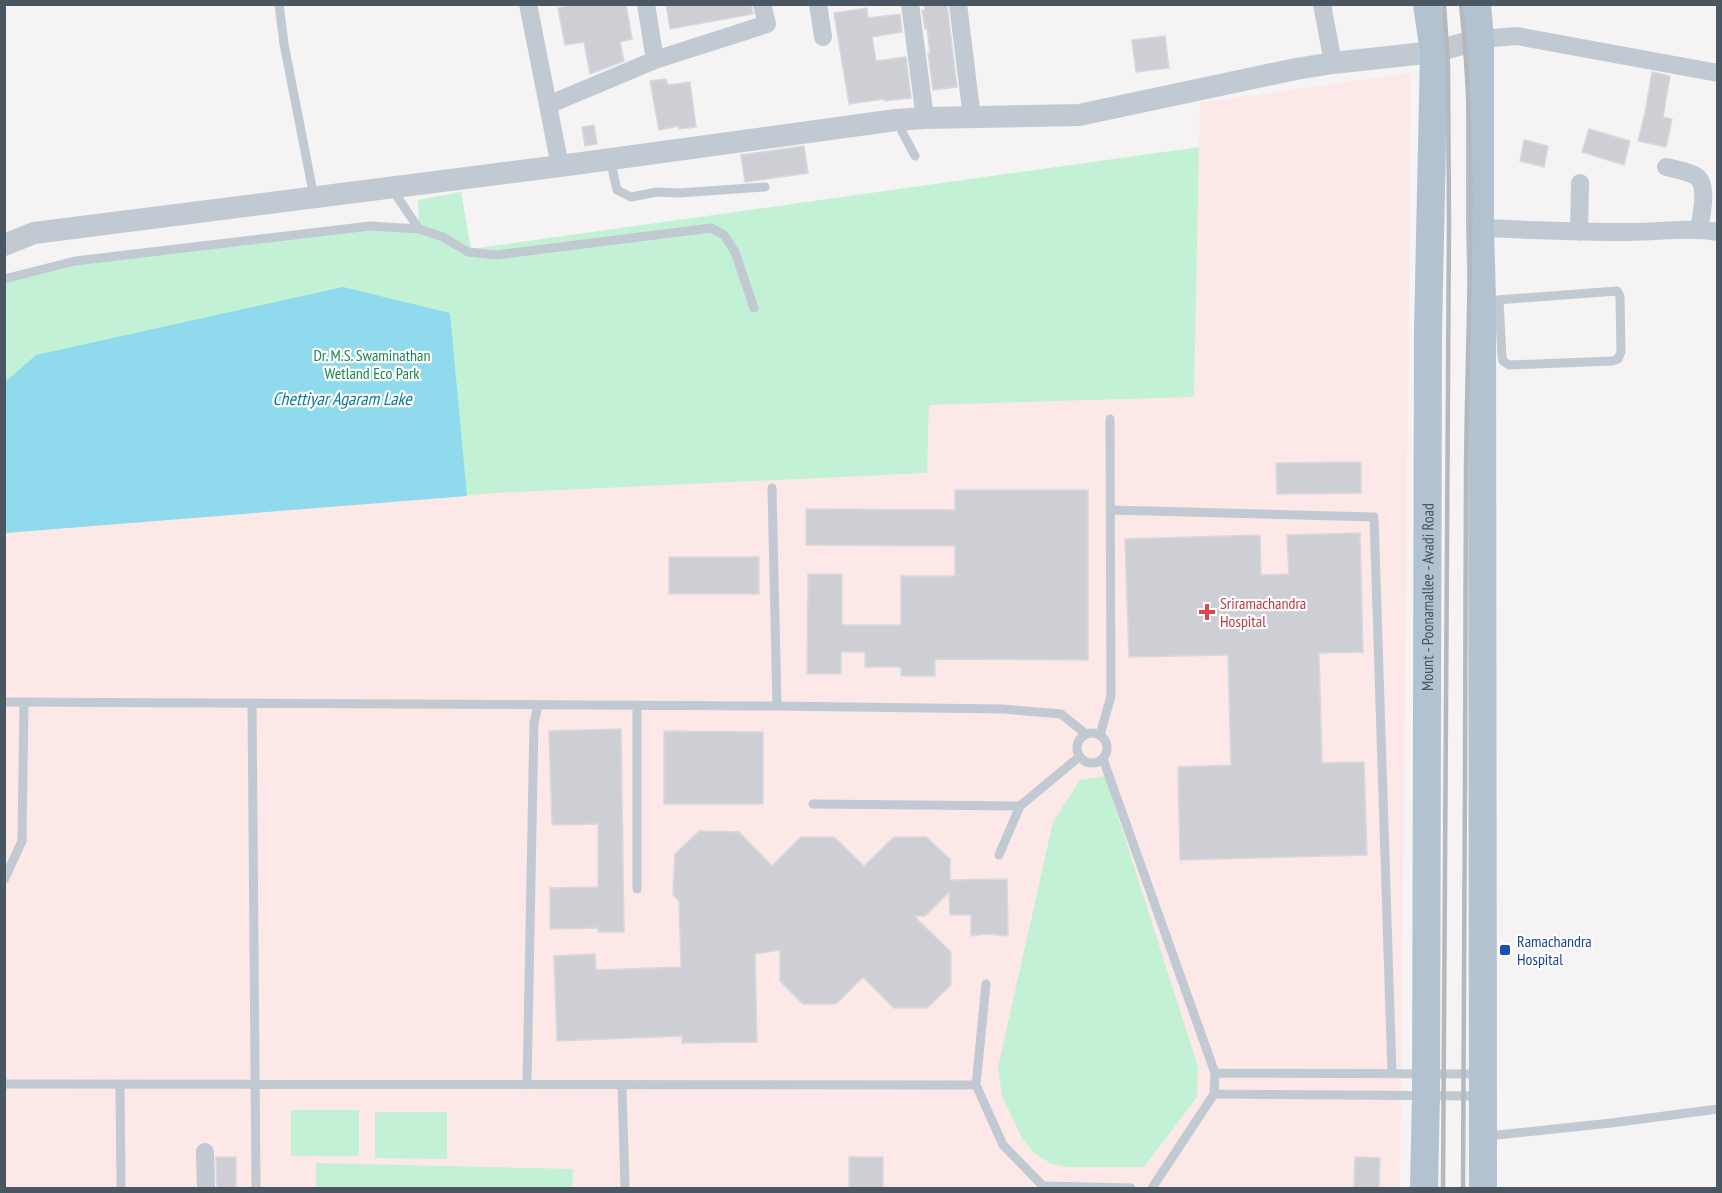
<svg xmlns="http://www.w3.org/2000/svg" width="1722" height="1193" font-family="'PT Sans Narrow',sans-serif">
  <rect width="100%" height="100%" fill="#f5f3f3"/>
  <path fill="#fce8e6" d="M1411,73L1400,1188H5V533L496,493L927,473L929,405L1194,397L1200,103Z"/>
  <path fill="#c3f1d5" d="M1199,147L1194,397L929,405L927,473L496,493L5,533L4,279L75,261L370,226L419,229L418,200L461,192L471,249Z
    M1105,776L1198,1067L1197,1097L1144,1167H1068L1052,1164L1035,1154L1023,1140L1002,1096L998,1067L1053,822L1080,780Z
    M291,1110H359V1156H291Z
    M375,1112H447V1159L375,1158Z
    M316,1163L573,1169L572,1188H316Z"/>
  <path fill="#90daee" d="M343,287L450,313L467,496L5,533V382L36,355Z"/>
  <path fill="#cdcfd5" stroke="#d7d9de" stroke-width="1.5" d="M577,4H626L632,39L620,42L624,61L590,74L584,42L565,45L558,8Z
    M666,4H751L753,14L670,29Z
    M924,4H947L957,87L933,90L928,53H930L927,29H925L922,10H925Z
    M867,8L868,18L900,14L902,32L872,37L876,61L906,57L911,98L884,101V99L849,104L834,13Z
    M1165,36L1169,68L1136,72L1132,40Z
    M1652,72L1670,76L1663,117L1672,119L1666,147L1638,141L1645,113Z
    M666,79L668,85L690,82L696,127L679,129V126L659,130L650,81Z
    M594,125L597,144L585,146L582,127Z
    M1589,129L1630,141L1624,165L1582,152Z
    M1524,140L1548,146L1544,167L1520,161Z
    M804,146L808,173L745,182L741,155Z
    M1361,462V493L1277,494L1276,463Z
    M955,490H1088V660L935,659V676H901V667H865V652H841V674H807L808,574H842V625H901V576H955V546L806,545V509L955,510Z
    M1360,533L1363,652L1319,653L1322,763L1364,762L1367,855L1180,860L1178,767L1231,765L1228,655L1129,657L1125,539L1260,535L1261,575L1289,574L1287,535Z
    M669,557H759V594H669Z
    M621,729L624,932H598V928L550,929V888L598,887V824L552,825L549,731Z
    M664,731L763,732V804H664Z
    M699,831L739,832L772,866L801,837H834L864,866L894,837H926L950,859V880L1007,879L1008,936L986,934L971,936V915H950L949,892L925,916H914L951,952V985L927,1008H894L863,977L836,1004H803L780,981V950L755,954L757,1042L682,1043V1036L557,1041L554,956L595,954L596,970L681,967L679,901L673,895L675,854Z
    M216,1157H236V1188H217Z
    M849,1157H883V1188H849Z
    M1355,1157L1380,1158L1379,1188H1354Z"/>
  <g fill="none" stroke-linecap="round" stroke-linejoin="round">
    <path stroke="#c1cad2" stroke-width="9" d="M279,4L284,44L314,197
      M897,122L915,156
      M610,159L617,190L631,197L657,192L679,193L765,187
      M392,189L419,229
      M4,279L75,261L370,226L419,229L443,237L468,252L496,255L711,228L724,235L735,252L754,308
      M1484,301L1617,291L1620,296L1621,352L1618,359L1612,361L1509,365L1503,361L1502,357L1499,300
      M772,488L777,706
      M1110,510L1374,517L1392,1074
      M4,702L777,706L1002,709L1061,714L1086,734
      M252,703L256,1188
      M1077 748a15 15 0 1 1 30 0a15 15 0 1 1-30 0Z
      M1100,735L1111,696L1110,419
      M1103,759L1215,1073L1214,1094L1152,1188
      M813,804L1020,806
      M999,855L1020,806L1079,757
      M4,880L22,841L24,702
      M637,889V706
      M986,984L976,1085L1003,1145L1043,1186L1131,1188
      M1215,1073L1480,1074
      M4,1084L976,1085
      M120,1084L121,1188
      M527,1085L534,723L538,705
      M622,1085L625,1188
      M1214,1094L1478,1096
      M1488,1136L1611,1123L1718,1109"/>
    <path stroke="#c1cad2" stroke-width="18" d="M528,4L560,166
      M646,4L655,60
      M818,4L823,37
      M910,4L925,118
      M958,4L972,118
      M1322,4L1333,63
      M1480,39L1517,36L1718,73
      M548,105L655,60L767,24L762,4
      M1666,167C1675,169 1686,171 1694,175C1710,182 1701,216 1699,230
      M1480,228C1530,230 1579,232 1629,232C1659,232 1688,227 1718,232
      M1579,232L1580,183
      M205,1152L206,1188"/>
    <path stroke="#c1cad2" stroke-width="22" d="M4,245L34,233L560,166L896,120L925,118L1079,115L1296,69L1333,63L1434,52L1480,39"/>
    <g stroke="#b3c2d1" stroke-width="28">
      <path d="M1477,4L1480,39V228L1482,301L1483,1188"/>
      <path id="s1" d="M1424,1188L1426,1096L1428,331L1434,52L1427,4"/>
    </g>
    <path stroke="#b5b8bd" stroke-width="4.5" d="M1461,4C1478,160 1467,318 1466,474C1464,712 1466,950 1463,1188
      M1443,1188L1449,223L1448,65L1444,4"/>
  </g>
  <path fill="#e0444e" stroke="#fff" stroke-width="2" d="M1204 603h6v6h6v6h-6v6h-6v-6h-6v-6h6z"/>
  <rect fill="#1a4fb4" stroke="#fff" stroke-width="2" x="1499" y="944" width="12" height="12" rx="3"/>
  <g text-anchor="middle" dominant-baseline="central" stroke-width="4.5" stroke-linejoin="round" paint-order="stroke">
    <g font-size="16" fill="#17864f" stroke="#fff">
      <text x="372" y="355">Dr. M.S. Swaminathan<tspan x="372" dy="18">Wetland Eco Park</tspan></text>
    </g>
    <g font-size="16" fill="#4a5661" stroke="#fff">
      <text stroke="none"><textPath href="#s1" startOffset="591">Mount - Poonamallee - Avadi Road</textPath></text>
    </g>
    <g font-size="16" fill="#be3a42" stroke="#fff" text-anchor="start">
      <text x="1220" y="603">Sriramachandra<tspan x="1220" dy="18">Hospital</tspan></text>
    </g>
    <g font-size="16" fill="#164399" stroke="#fff" text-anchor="start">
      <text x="1517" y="941">Ramachandra<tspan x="1517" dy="18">Hospital</tspan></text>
    </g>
    <g font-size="18" font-style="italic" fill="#0c7c9b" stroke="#fff">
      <text x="342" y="398">Chettiyar Agaram Lake</text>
    </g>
  </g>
  <rect width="1722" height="1193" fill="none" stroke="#4a5661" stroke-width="12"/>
</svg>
